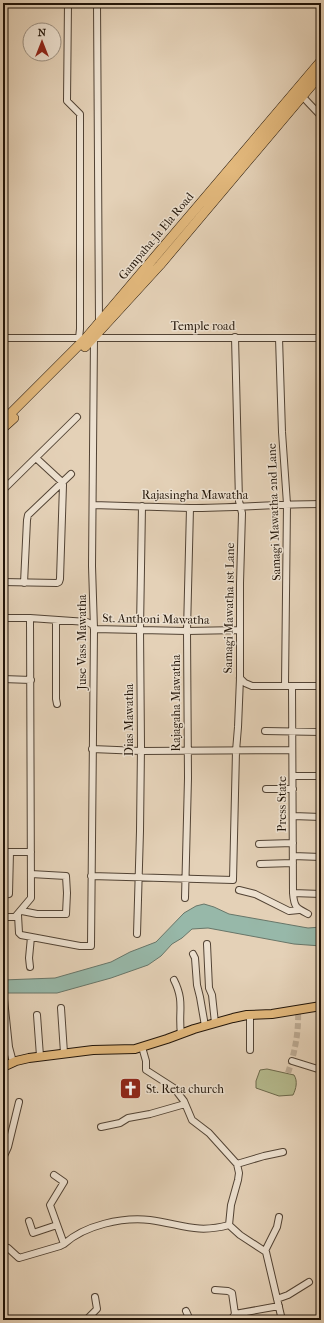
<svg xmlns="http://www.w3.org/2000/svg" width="324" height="1323" font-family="'IM FELL French Canon',serif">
  <rect width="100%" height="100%" fill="#e4d1b7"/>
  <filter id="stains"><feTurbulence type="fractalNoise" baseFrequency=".005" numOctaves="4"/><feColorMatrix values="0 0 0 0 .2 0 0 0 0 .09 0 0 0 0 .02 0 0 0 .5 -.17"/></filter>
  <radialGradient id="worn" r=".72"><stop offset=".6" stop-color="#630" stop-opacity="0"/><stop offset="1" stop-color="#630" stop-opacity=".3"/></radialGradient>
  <path fill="#b5bb8e" stroke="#6b684b" d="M267,1069L294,1075C298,1081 296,1089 293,1095L279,1096L256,1088V1081L260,1070Z"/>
  <path fill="#97b8a9" stroke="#687669" d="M204,904L214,907L229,914L308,928L321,927V946L294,944L208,928L192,929L182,938L172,944L161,956L148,965L111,978L57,993H3V980L55,978L111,962L130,952L156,942L184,913L196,906Z"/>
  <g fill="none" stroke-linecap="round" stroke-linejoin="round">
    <path stroke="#bdab94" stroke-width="6" stroke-dasharray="6 3" stroke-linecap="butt" d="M288,1073C295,1052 299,1031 298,1010"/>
    <defs>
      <path id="minor" d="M68,3L67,101L80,114V329L79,338
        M97,3L99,322
        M302,96L321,116
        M3,338H81
        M93,338H321
        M279,338L282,432L287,504L285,685
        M3,490L77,417
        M93,505C125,506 158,507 190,508C234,508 277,504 321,504
        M3,582L57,583L59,582L60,579L63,485L62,482L36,458
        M24,583L27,520L28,515L71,474
        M3,618H30L87,622L93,625L94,629
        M56,620V699L57,704
        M94,629L187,631L239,630
        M3,650H4
        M240,678L245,683L252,686H321
        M3,679L31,680
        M292,686L293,893C294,907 296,908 308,914
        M265,731L321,732
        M92,749L141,751L292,750
        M293,776H321
        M266,789H293
        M293,816L321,817
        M259,844L293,843
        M3,852H31
        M293,856L321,857
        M260,864L293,863
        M91,876L233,880L236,751L238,727L240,678V583L242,513L239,501L235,337
        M239,890L255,894L289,911L299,910
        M293,893L321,894
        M3,895L9,894L10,852
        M185,898L188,778L187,631L190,508
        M22,911L37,914H66L67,893L66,876L31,874
        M18,915L19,933L21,935L80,946H91L94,629L92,566L94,338
        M3,917H15L31,898L30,618
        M137,934L140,831L141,746L140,629L142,506
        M207,944L209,988L212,995L215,1023
        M193,954L195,958L197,985L200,997L205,1026
        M30,967L29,958L31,937
        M174,980C185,1002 178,1011 181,1034
        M4,999L9,1047L13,1062
        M61,1008L64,1053
        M37,1015L40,1056
        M142,1047L146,1061V1070L174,1088L184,1101L192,1120L209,1133L237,1164L239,1173L238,1180L231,1205L229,1225L240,1235L266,1252L282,1320
        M250,1050V1015
        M292,1061L321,1070
        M101,1127L120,1123L128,1118L150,1114L185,1104
        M3,1158L8,1147L19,1102
        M237,1164L264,1156L283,1152
        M54,1175L64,1182L50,1205L64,1244C85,1225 122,1217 150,1220C181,1224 196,1234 229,1225
        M29,1221L33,1233L57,1225
        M8,1248L19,1258L60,1246L64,1244
        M265,1251L277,1227L279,1217
        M215,1290L228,1291L232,1293L235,1314
        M277,1299L288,1295L309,1282
        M186,1311L190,1320
        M86,1320L97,1309L95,1297
        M231,1320L235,1314L279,1306"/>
      <path id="major" d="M3,1067L16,1061L29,1058L93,1050L135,1049L167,1039L194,1029L233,1018L247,1015L272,1014L321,1006"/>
      <path id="highway" d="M85,347L160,265L321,74
        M3,421L86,338L321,61
        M3,428L14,418"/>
    </defs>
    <use href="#minor" stroke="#524334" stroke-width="8"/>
    <use href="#major" stroke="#211408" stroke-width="10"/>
    <use href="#highway" stroke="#211408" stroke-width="10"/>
    <use href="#minor" stroke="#ede1d0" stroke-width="6"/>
    <use href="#major" stroke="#e2b87c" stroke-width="8"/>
    <use href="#highway" stroke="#e2b87c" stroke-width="9"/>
  </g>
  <defs>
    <symbol id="church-square" viewBox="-11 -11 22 22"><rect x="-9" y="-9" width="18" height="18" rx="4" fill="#8f2418" stroke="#ede1d0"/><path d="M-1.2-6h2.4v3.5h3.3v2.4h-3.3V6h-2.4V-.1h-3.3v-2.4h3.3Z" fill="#fff"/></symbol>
  </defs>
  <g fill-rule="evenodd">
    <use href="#church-square" x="118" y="1076" width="25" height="25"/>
  </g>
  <g text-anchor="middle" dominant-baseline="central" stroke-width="3" stroke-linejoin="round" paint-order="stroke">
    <g font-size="12" fill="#211408" stroke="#ede1d0">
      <text transform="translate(156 236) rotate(-50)">Gampaha-Ja Ela Road</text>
      <text x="203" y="326">Temple road</text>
      <text x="195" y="495">Rajasingha Mawatha</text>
      <text transform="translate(274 512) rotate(-92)">Samagi Mawatha 2nd Lane</text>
      <text transform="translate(229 608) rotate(-89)">Samagi Mawatha 1st Lane</text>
      <text transform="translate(156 619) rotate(1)">St. Anthoni Mawatha</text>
      <text transform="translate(82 642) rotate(-90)">Juse Vass Mawatha</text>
      <text transform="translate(176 703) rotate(-90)">Rajagaha Mawatha</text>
      <text transform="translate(129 720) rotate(-90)">Dias Mawatha</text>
      <text transform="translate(282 804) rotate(-90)">Press State</text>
    </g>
    <g font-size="12" fill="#211408" stroke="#ede1d0" text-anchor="start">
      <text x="146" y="1089">St. Reta church</text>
    </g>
  </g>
  <rect width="324" height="1323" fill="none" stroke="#e4d1b7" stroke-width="16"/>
  <rect x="4" y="4" width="316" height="1315" fill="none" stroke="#211408" stroke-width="2"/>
  <rect x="8" y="8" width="308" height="1307" fill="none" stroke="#211408"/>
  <g transform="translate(42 42)"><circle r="19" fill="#ede1d0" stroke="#9b8f80"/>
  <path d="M0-3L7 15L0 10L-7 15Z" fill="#8f2418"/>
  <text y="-6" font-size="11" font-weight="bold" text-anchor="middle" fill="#211408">N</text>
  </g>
  <rect width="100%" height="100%" filter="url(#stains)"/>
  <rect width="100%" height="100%" fill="url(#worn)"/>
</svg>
